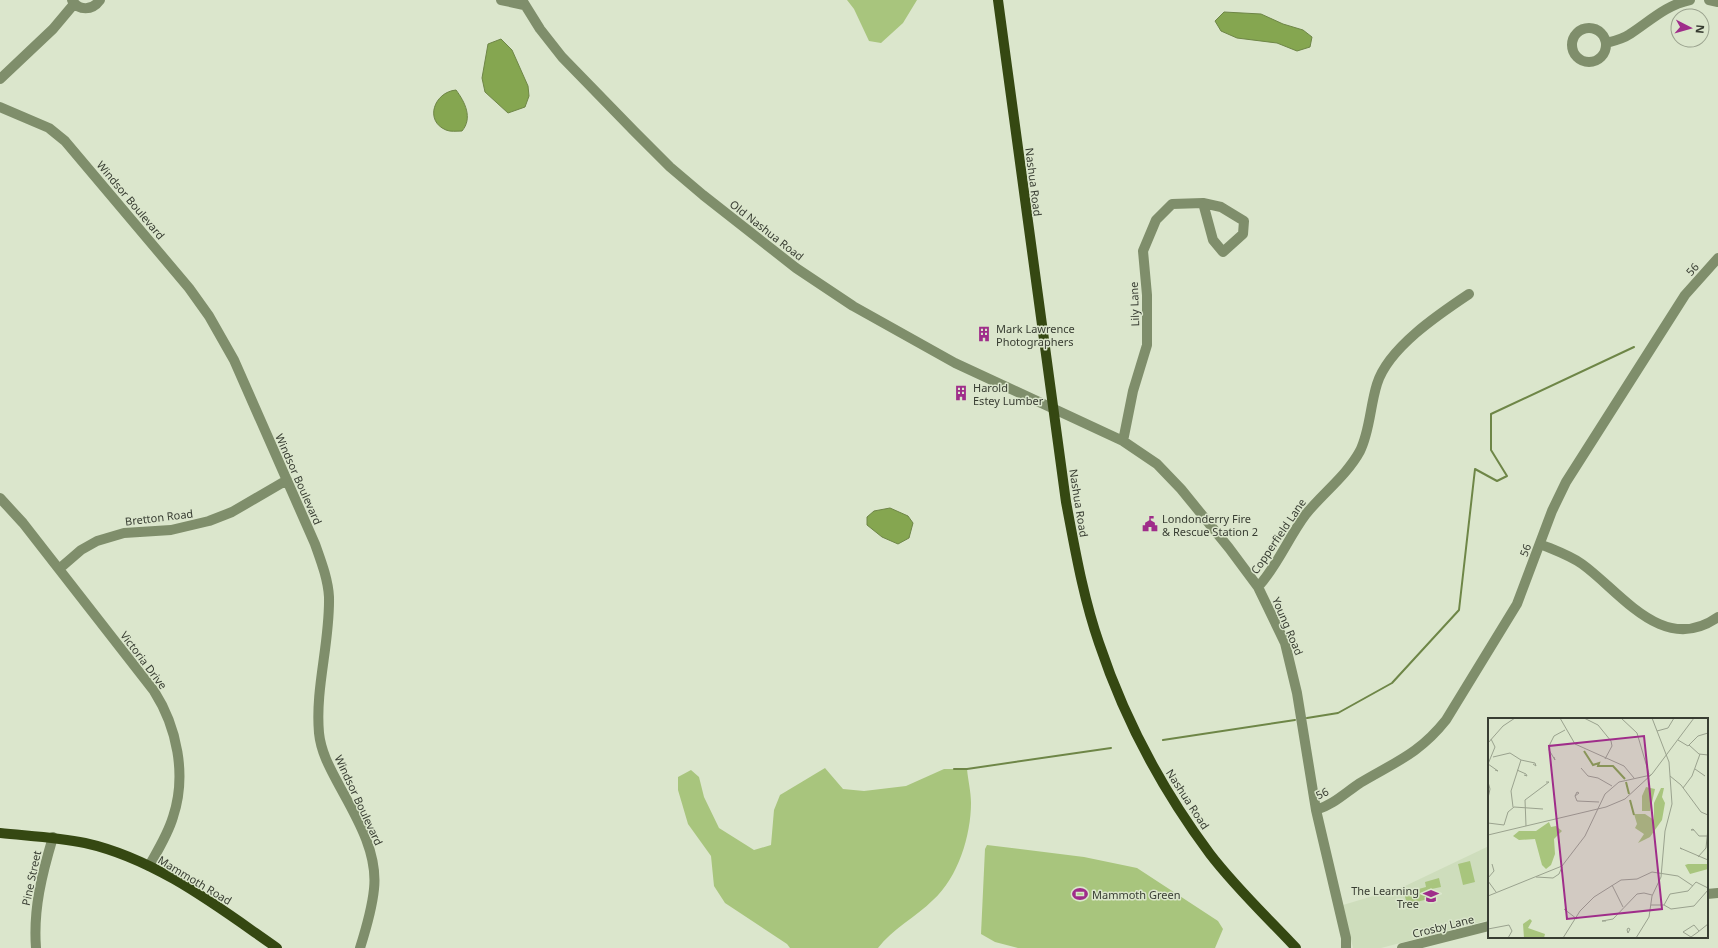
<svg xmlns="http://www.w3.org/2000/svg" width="1718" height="948" font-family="'Noto Sans',sans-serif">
  <rect width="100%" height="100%" fill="#dbe6cc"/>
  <path fill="#ceddbc" d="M1489,846V920L1381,948H1353L1343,905L1403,887Z"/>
  <path fill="#a8c57d" d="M847,0H917L903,23L881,43L869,41L854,9Z
    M825,768L843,789L864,791L906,786L944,769H967C968,780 971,792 971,803C971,835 958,878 933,900C916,917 892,929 878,948H790L787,944L725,903L714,886L711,856L688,824L678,790V777L691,770L699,777L704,797L719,828L754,850L771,845L774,810L780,795Z
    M987,845L1084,857L1137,868L1218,921L1223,929L1215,948H1018L995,942L981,934L985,849Z
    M1470,861L1475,882L1463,885L1458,864Z
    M1439,878L1441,887L1427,890L1429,899L1407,904L1404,893L1426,887L1425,882Z"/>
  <path fill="#85a650" stroke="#6e8647" d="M1224,12L1261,14L1283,24L1303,30L1312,37L1310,47L1297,51L1277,43L1237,38L1221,31L1215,21Z
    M501,39L512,50L528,86L529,96L525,107L508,113L485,92L482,78L488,44Z
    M456,90C465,102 473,118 462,131C457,131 450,132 446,130C424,121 434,92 456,90Z
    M890,508L908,516L913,523L909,538L898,544L882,537L867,525V517L874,511Z"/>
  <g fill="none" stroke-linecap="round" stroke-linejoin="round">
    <path stroke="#6e8647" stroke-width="2" d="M1307,718L1338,713L1392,683L1459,610L1475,469L1497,481L1507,476L1491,450V414L1634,347
      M1163,740L1295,720
      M954,769H967L1111,748"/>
    <path stroke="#7f8e6b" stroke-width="10" d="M72,0C79,11 92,11 100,0
      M501,0L524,5
      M522,0L540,29L562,57L634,131L670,167L703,195L796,268L853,306L955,363L1123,441L1157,464L1181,489L1229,548L1258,587L1285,643L1297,693L1316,810L1346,938V948
      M1709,0L1718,2
      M1572 45a17 17 0 1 1 34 0a17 17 0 1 1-34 0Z
      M1606,43C1614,41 1623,39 1630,34C1650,21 1666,5 1690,0
      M0,79L53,29L74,4
      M0,107L49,128L65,141L189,288L209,316L234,360L315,544C321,561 328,579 329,597C330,643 315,688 319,733C321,753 331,770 340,787C357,818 378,853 374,889C372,909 366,929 360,948
      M1123,441L1133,391L1147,345V295L1143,251L1156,220L1172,204L1203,203L1221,207L1244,221L1243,234L1223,252L1213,240L1203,203
      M0,498L23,523L154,691C177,727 187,775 173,817C168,834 158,850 149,866
      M1540,544C1554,550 1569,555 1582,564C1621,592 1663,656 1718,617
      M59,569L81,550L97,541L124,533L171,530L209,521L232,512L287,480
      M1258,587C1278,565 1288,538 1306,514C1323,493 1347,475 1360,451C1370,431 1370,406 1377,384C1388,348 1439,314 1469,294
      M1316,810C1333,805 1345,793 1360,783C1395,762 1419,754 1446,720L1517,604L1552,511L1566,482L1685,295L1718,258
      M1707,894L1718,893
      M36,948C33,909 42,874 53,837
      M1402,948L1489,926"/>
    <path stroke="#354812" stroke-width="10" d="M998,0L1066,502C1075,549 1083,597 1099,643C1124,718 1163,791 1210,854C1236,888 1267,917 1296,948
      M0,833C29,836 57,837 85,843C157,859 218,907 277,948"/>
  </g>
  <defs>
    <symbol id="building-bare" viewBox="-9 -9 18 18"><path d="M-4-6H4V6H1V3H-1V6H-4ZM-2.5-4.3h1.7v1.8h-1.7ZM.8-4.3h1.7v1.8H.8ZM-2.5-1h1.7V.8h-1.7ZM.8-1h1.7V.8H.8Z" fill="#9f2d8a" stroke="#dbe6cc" stroke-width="2.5" paint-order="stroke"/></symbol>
    <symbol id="civic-bare" viewBox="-9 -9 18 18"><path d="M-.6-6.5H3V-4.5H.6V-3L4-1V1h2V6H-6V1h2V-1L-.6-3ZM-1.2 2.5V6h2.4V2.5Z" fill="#9f2d8a" stroke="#dbe6cc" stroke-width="2.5" paint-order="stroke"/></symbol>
    <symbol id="stadium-bare" viewBox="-9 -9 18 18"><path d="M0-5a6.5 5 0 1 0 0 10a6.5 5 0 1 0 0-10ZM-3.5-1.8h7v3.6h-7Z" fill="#9f2d8a" stroke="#dbe6cc" stroke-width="2.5" paint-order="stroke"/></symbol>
    <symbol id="school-bare" viewBox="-9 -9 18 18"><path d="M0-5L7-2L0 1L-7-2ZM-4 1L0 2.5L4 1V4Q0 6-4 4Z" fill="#9f2d8a" stroke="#dbe6cc" stroke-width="2.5" paint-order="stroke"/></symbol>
  </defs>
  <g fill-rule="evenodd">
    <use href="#building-bare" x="973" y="323" width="22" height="22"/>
    <use href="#building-bare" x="950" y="382" width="22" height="22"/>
    <use href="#civic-bare" x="1139" y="513" width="22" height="22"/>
    <use href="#stadium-bare" x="1069" y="883" width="22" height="22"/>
    <use href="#school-bare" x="1420" y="885" width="22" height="22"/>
  </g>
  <g text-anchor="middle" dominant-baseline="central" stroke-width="3" stroke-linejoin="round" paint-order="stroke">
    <g font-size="11" fill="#383d32" stroke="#dbe6cc">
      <text transform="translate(1034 182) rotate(83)">Nashua Road</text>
      <text transform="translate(131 200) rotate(50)">Windsor Boulevard</text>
      <text transform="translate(767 230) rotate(38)">Old Nashua Road</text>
      <text transform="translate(1692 269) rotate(-49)">56</text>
      <text transform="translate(1134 304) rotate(-92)">Lily Lane</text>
      <text transform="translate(299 479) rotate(66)">Windsor Boulevard</text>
      <text transform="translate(1079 503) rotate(81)">Nashua Road</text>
      <text transform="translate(159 517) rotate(-7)">Bretton Road</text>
      <text transform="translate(1278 536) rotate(-56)">Copperfield Lane</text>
      <text transform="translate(1525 550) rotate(-70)">56</text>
      <text transform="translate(1288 626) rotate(67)">Young Road</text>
      <text transform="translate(144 660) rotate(53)">Victoria Drive</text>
      <text transform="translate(1322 793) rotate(-26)">56</text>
      <text transform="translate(1188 799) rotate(57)">Nashua Road</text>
      <text transform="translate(359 800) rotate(65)">Windsor Boulevard</text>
      <text transform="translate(31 878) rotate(-78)">Pine Street</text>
      <text transform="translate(195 880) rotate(31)">Mammoth Road</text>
      <text transform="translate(1443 926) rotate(-14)">Crosby Lane</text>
    </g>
    <g font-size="11" fill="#383d32" stroke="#dbe6cc" text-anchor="start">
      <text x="996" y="328">Mark Lawrence<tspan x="996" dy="13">Photographers</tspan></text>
      <text x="973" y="387">Harold<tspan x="973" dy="13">Estey Lumber</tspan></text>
      <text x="1162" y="518">Londonderry Fire<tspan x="1162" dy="13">&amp; Rescue Station 2</tspan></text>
      <text x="1419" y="890" text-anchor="end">The Learning<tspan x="1419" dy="13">Tree</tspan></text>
      <text x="1092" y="894">Mammoth Green</text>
    </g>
  </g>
  <g transform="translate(1488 718)">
    <rect width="220" height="220" fill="#dbe6cc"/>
    <path d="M158,69L167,71L162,93H154V78ZM173,70H176L174,79L177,85L174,102L162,119L150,125L156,116L147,110L149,106L146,96H157L166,102V85ZM61,104L63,109L68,108L74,113L66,121L67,136L63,147L58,151L54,147L47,121L31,122L25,118L31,113H48ZM200,146H220V151L202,156L197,147ZM42,201L44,203L40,210L57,216L56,220H36L35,206Z" fill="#a8c57d"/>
    <path fill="none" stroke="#85a650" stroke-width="2" d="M96,33L105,47L111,45L110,48H125L137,61M138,64L141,76M142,82L146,97"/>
    <path fill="none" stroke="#9aa28e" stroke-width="1" d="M72,0L87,26L136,48L146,60M96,0L110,7L123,23L124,28L117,41M133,0L149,15L161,56M169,13L180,10L186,0M190,22L200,28L210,18L220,15M0,25L15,8L27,0M201,27L211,36L220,37M5,39L22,35L33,42L47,45L48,48L45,46M66,39L67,42L61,32L62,26L66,18L77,12M0,46L7,29L3,21M0,46L10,53L7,52M93,50L100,58L110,60L124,68M207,51L217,58M29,52L38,56L39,58L36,57M182,58L193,67L213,94L220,97M0,64L2,71L0,80M195,70L204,58L212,36M87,78L91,75L89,74L87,78L89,83L111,84M25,89L23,73L33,42M0,105L16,107L20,94L26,89L55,91M38,108L37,82L61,64H58M206,112H203L205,111L211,118H219M0,117L118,89L137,81L164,56L206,0M194,131L192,130L220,142M210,139L218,130L220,110M48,159L65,160L71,156L74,149M0,160L6,153L4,146M0,163L8,174M124,167L135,189M0,178L74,148L97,118L117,76L131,64L163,57M163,187H176L183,191L206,188L220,172M176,187L182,176L200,173L208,164L220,170M78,193L76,191L89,201M118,203H114L125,201L149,176L156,175L164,177M140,210L142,211L140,215L139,212ZM0,211L21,207L24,213L20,220M211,213L206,207L195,214L203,219L210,214L220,206M75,220L92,193L106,179L133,162L149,161L164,154L190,158L205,168M148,220L161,199L164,178L173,159L177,113L184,86L181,44L164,0"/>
    <path fill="#9f2d8a" fill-opacity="0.15" stroke="#9f2d8a" stroke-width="2" d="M156,18L174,191L79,201L61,28Z"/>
    <rect width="220" height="220" fill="none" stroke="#383d32" stroke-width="2"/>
  </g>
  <g transform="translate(1690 28) rotate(96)"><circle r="19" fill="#dbe6cc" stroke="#9aa28e"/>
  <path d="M0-3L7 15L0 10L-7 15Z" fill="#9f2d8a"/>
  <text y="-6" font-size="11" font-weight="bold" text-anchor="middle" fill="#383d32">N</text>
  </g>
</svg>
